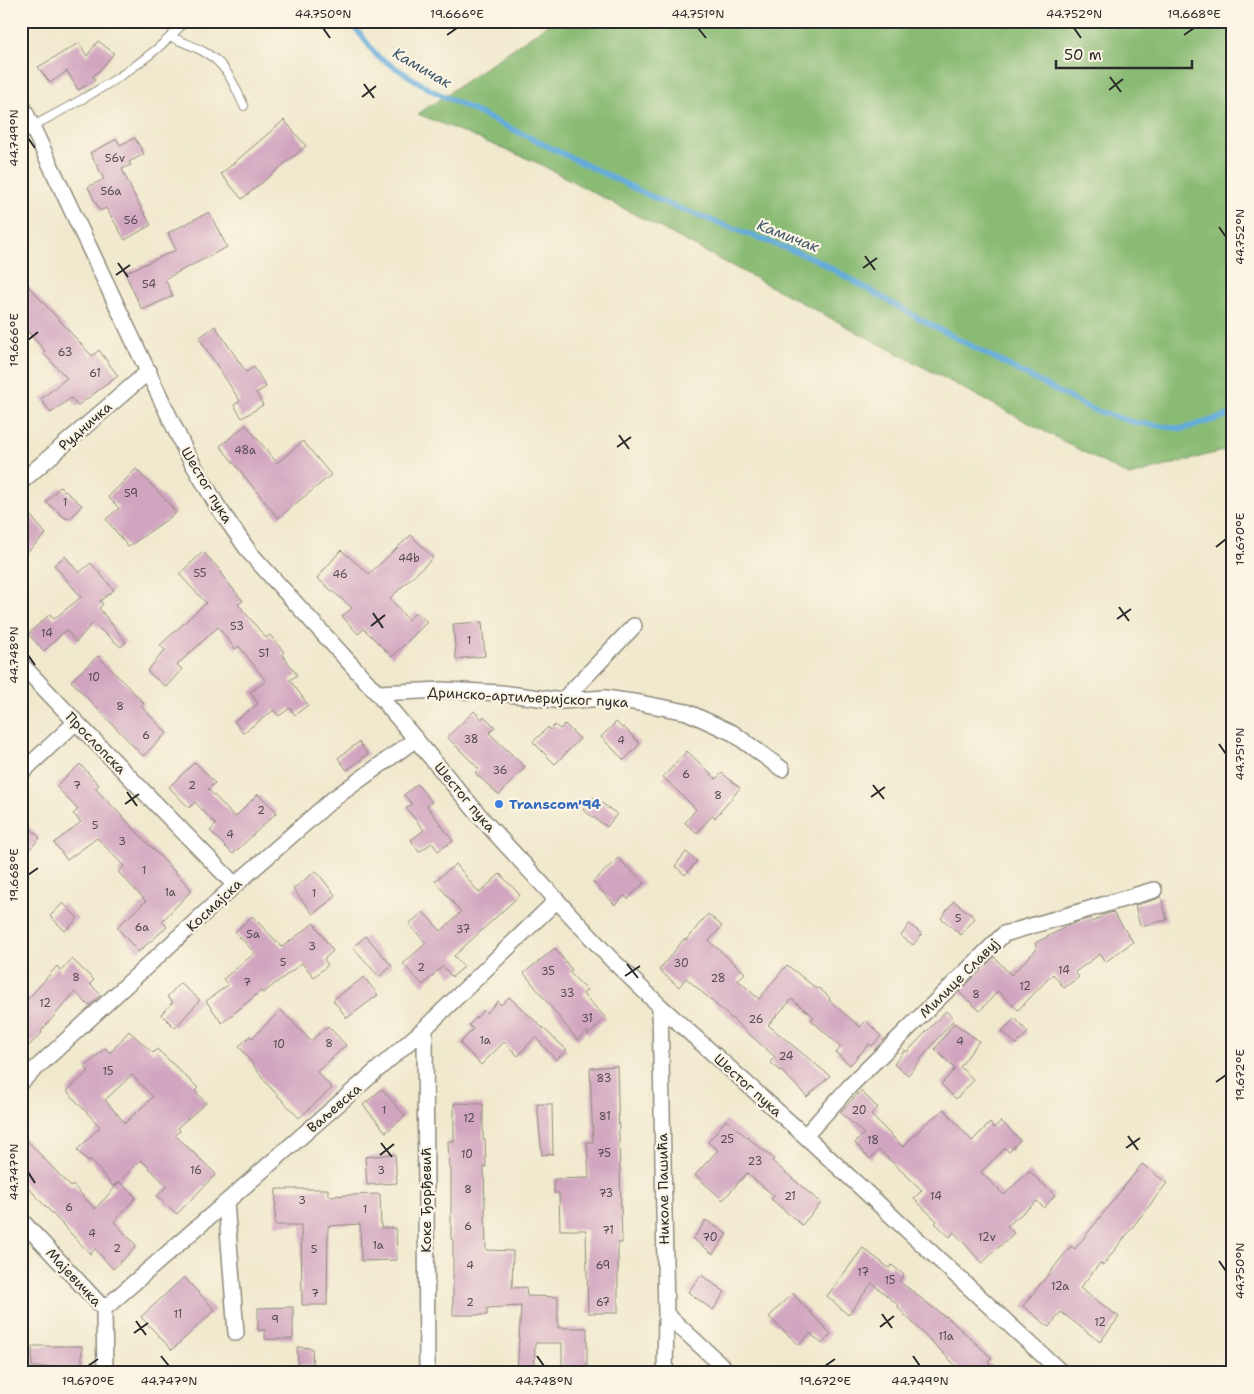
<svg xmlns="http://www.w3.org/2000/svg" width="1254" height="1394" font-family="'Shantell Sans',sans-serif">
  <rect width="100%" height="100%" fill="#fcf5e5"/>
  <filter id="ink" filterUnits="userSpaceOnUse"><feTurbulence type="fractalNoise" baseFrequency=".02" numOctaves="2"/><feDisplacementMap in="SourceGraphic" scale="10" xChannelSelector="R" yChannelSelector="G"/><feConvolveMatrix kernelMatrix="1 2 1 2 8 2 1 2 1" color-interpolation-filters="sRGB"/></filter>
  <filter id="wash" filterUnits="userSpaceOnUse"><feTurbulence type="fractalNoise" baseFrequency=".0096" numOctaves="4" result="noise"/><feDisplacementMap in="SourceGraphic" scale="20" xChannelSelector="R" yChannelSelector="G"/><feGaussianBlur stdDeviation="1.12" result="paint"/><feColorMatrix in="noise" values="0 0 0 0 0 0 0 0 0 0 0 0 0 0 0 0 0 1.4 0 .05"/><feComposite in="paint" operator="in"/></filter>
  <g filter="url(#wash)">
    <rect width="100%" height="100%" fill="#f0e9cd"/>
    <path fill="#8abb74" stroke="#5a7350" d="M553,21H1233V448L1129,476L536,162L418,114Z"/>
    <g fill="none" stroke-linecap="round" stroke-linejoin="round">
      <path stroke="#64acdb" stroke-width="5.5" d="M350,21L378,57L431,90L665,203L815,259L920,319L1091,409L1133,422L1182,429L1233,414"/>
    </g>
    <g id="blocks">
      <path fill="#d1a5bf" fill-rule="evenodd" d="M98,41L114,53L100,70L93,76L95,80L78,90L67,71L50,83L38,67L79,43L87,56Z
        M284,120L306,146L242,199L221,174Z
        M135,138L144,154L129,162L131,165L122,169L136,199L151,225L125,240L106,208L100,211L88,187L104,179L90,153L117,139L120,145Z
        M209,212L227,247L165,279L173,296L142,310L125,273L176,250L168,233Z
        M21,278L92,356L99,350L118,376L77,406L71,398L51,413L41,399L67,378L43,353L45,351L21,324Z
        M215,326L246,372L254,367L266,387L256,393L263,405L242,418L234,405L240,401L199,338Z
        M246,425L277,463L303,441L331,475L278,518L220,446Z
        M136,469L168,502L176,513L128,547L106,519L119,508L108,497Z
        M60,487L82,505L71,518H65L46,502Z
        M21,504L46,534L21,558Z
        M411,535L433,558L390,598L408,620L416,612L427,622L392,657L364,629L358,634L342,616L352,608L317,578L341,550L369,574Z
        M203,552L221,571L220,573L243,601L238,604L266,638L270,635L284,652L282,654L297,675L290,680L308,705L295,715L290,708L279,716L274,710L243,733L234,721L258,704L250,692L266,681L239,646L235,649L218,627L177,665L182,669L166,687L147,671L165,650L160,645L206,603L179,574Z
        M65,556L79,573L91,563L114,590L100,601L103,604L99,608L126,642L121,647L93,623L76,642L66,630L44,651L28,634L50,614L54,619L81,597L54,565Z
        M482,622L485,656L456,659L453,624Z
        M98,656L144,703L141,706L167,733L143,756L71,681Z
        M474,711L482,719L484,716L495,727L489,733L525,767L499,795L475,773L479,769L447,737Z
        M616,722L622,728L624,727L640,744L624,760L601,737Z
        M565,724L580,739L555,764L533,742L548,727L550,730L555,725L560,729Z
        M359,742L368,754L347,770L338,758Z
        M687,751L716,779L722,773L740,788L715,818L712,816L697,833L685,823L696,809L663,777Z
        M195,762L215,783L208,789L235,817L258,794L277,812L233,854L210,831L216,825L195,802L189,808L169,787Z
        M80,764L99,785L95,788L192,890L162,921L167,927L138,952L117,927L146,901L118,872L124,866L97,838L67,860L54,843L81,822L73,814L78,810L56,786Z
        M417,784L432,802L427,806L453,841L438,851L432,843L419,852L411,840L424,830L406,808L412,804L404,795Z
        M593,797L617,814L607,827L583,810Z
        M21,819L40,838L21,858Z
        M686,852L697,861L685,875L675,866Z
        M618,858L644,883L628,899L624,896L615,905L593,882Z
        M456,864L479,893L500,874L520,895L454,956L464,967L452,977L443,966L423,985L403,964L426,943L409,924L423,912L441,931L461,912L435,881Z
        M316,871L336,896L313,914L293,889Z
        M1161,896L1167,920L1140,926L1135,905L1157,899Z
        M954,901L975,918L961,935L941,918Z
        M63,903L78,918L65,931L50,916Z
        M1113,912L1133,942L1105,962L1100,954L1075,972L1079,977L1064,988L1053,974L1018,1010L998,991L980,1011L959,992L994,957L1011,975L1037,949L1035,943L1074,923L1090,918L1093,922L1104,915Z
        M708,914L722,926L709,941L745,973L738,980L759,999L787,965L817,989L819,988L830,998L829,1000L860,1027L866,1021L881,1036L872,1046L869,1044L850,1065L836,1053L841,1047L811,1020L814,1017L792,999L768,1025L830,1076L807,1097L787,1076L770,1062L775,1057L686,978L679,987L659,970L684,939L686,940Z
        M252,916L282,947L314,923L333,951L324,959L328,965L314,977L302,963L263,993L261,991L222,1023L206,1001L228,985L223,979L255,953L235,932Z
        M909,924L922,934L913,945L901,936Z
        M366,936L392,966L379,977L353,947Z
        M555,948L572,970L569,972L587,990L583,994L606,1018L588,1035L587,1031L577,1040L524,973Z
        M72,959L94,980L90,984L101,995L89,1006L75,992L41,1031L42,1033L21,1053V1007L57,966L61,971Z
        M364,977L378,995L347,1018L333,1000Z
        M180,983L200,1000L175,1028L161,1014L173,1002L167,997Z
        M509,997L533,1019L567,1050L556,1060L535,1037L518,1056L504,1042L481,1065L460,1043L473,1029L469,1025L484,1010L487,1013L498,1001L501,1005Z
        M281,1010L311,1041L328,1026L346,1045L317,1072L332,1088L299,1118L268,1085L239,1046L250,1036L252,1038Z
        M946,1011L954,1019L908,1075L894,1064L905,1050L907,1052Z
        M1015,1018L1028,1033L1016,1044L1002,1031Z
        M954,1023L979,1041L960,1067L974,1080L956,1099L941,1084L955,1069L935,1049Z
        M129,1031L153,1053L157,1049L198,1088L195,1091L206,1103L178,1127L180,1131L175,1135L216,1174L177,1214L157,1196L167,1186L141,1160L114,1187L90,1159L88,1161L77,1150L100,1127L67,1091L89,1071L85,1067L105,1048L110,1053ZM132,1075L153,1097L125,1123L105,1100Z
        M617,1066L622,1243H618V1313H588L586,1230H560L559,1193H554V1179L589,1178L587,1142H593L590,1068Z
        M382,1089L405,1116L386,1132L363,1105Z
        M861,1091L878,1108L871,1115L903,1147L923,1126L944,1109L972,1141L990,1123L994,1128L1001,1121L1020,1140L1009,1152L1005,1148L981,1172L1004,1195L1029,1171L1055,1195L1044,1208L1037,1201L1007,1226L1014,1233L982,1263L954,1232L950,1237L935,1223L937,1221L914,1199L922,1190L879,1150L870,1159L855,1143L864,1134L840,1112Z
        M454,1103L483,1104V1139H485L486,1167H484L486,1250L513,1251L512,1288L526,1287L527,1296L558,1297V1328H587V1373H562V1343H535L534,1373H517L521,1306L487,1308V1315H453V1239H451V1168H449L448,1141H454Z
        M537,1104H552L553,1154L542,1155Z
        M726,1120L774,1159L772,1161L821,1203L802,1225L771,1199L774,1196L747,1173L723,1200L695,1175L718,1150L708,1142Z
        M21,1134L71,1187L73,1185L95,1209L120,1182L136,1197L114,1222L137,1246L113,1269L95,1249L90,1254L21,1180Z
        M395,1154L397,1183L367,1185L365,1157Z
        M1142,1164L1167,1183L1103,1265L1100,1263L1080,1288L1119,1317L1100,1342L1061,1312L1049,1327L1023,1306L1071,1246L1075,1249Z
        M276,1189H328V1196L380,1194L381,1228H396L397,1260L361,1261L360,1224L328,1226L327,1305H302L301,1225H275Z
        M706,1220L727,1234L713,1254L693,1239Z
        M863,1248L889,1268L892,1265L904,1275L899,1281L945,1317L946,1316L992,1358L988,1362L999,1373H963L898,1308L899,1306L872,1283L848,1315L827,1296Z
        M701,1275L725,1292L713,1310L688,1292Z
        M184,1277L215,1310L172,1350L141,1317Z
        M792,1293L831,1334L822,1344L810,1333L799,1345L769,1317Z
        M293,1307V1339H265V1330H258V1308Z
        M32,1346H82V1372H52V1367H32Z
        M297,1347L312,1348L313,1365H298Z"/>
    </g>
  </g>
  <g filter="url(#ink)">
    <use href="#blocks" fill-opacity="0" stroke="#8e8a7c" stroke-width="1"/>
    <g fill="none" stroke-linecap="round" stroke-linejoin="round">
      <defs>
        <path id="lane" d="M171,37C187,44 205,50 217,61C230,73 237,91 244,106
          M33,126C84,99 148,65 185,21"/>
        <path id="street" d="M21,103L186,452L218,507L250,553L377,693L484,821L611,959L660,1006L805,1136L1062,1373
          M21,482L149,371
          M21,664L76,722L235,885
          M377,693L443,690L501,693L562,701L605,698L640,703L687,712L733,733L782,769
          M562,701L634,626
          M21,773L76,722
          M660,1006L666,1314L665,1373
          M425,1028L427,1373
          M21,1082L235,885L333,799L416,739
          M805,1136L850,1086L1004,934L1154,890
          M226,1202L236,1333
          M21,1220L104,1309L105,1373
          M104,1309L425,1028L557,900
          M666,1314L730,1373"/>
      </defs>
      <use href="#lane" stroke="#8e8a7c" stroke-width="10"/>
      <use href="#street" stroke="#8e8a7c" stroke-width="18"/>
      <use href="#lane" stroke="#fff" stroke-width="8"/>
      <use href="#street" stroke="#fff" stroke-width="15"/>
    </g>
  </g>
  <path fill="none" stroke="#2b2b2b" stroke-width="2" d="M323,28L330,38M698,28L706,38M1074,28L1081,38M447,35L457,28M1184,35L1194,28M1110,77L1121,92M364,84L374,98M1109,90L1123,79M362,97L376,86M28,138L35,148M1219,227L1226,237M865,256L875,270M118,263L128,277M863,268L877,258M116,275L130,265M28,340L38,332M619,435L629,449M617,447L631,437M1216,547L1226,539M1119,607L1129,621M373,613L383,628M1117,619L1131,609M371,626L385,615M28,655L35,665M1219,744L1226,754M873,785L884,799M127,792L137,806M871,797L885,787M125,804L139,794M28,875L38,868M627,964L638,978M625,976L640,966M1216,1082L1226,1075M1128,1136L1138,1150M381,1143L392,1157M1126,1148L1140,1138M380,1155L394,1144M28,1172L35,1183M1219,1261L1226,1271M882,1314L892,1328M136,1321L146,1335M880,1327L894,1316M134,1333L148,1323M161,1356L169,1366M537,1356L544,1366M913,1356L920,1366M88,1366L98,1359M825,1366L835,1359"/>
  <circle fill="#3f7fe0" stroke="#fcf5e5" stroke-width="2" cx="499" cy="804" r="5"/>
  <g text-anchor="middle" dominant-baseline="central" stroke-width="4.5" stroke-linejoin="round" paint-order="stroke">
    <g font-size="11" fill="#544a50">
      <text x="115" y="158">56v</text>
      <text x="111" y="191">56a</text>
      <text x="131" y="220">56</text>
      <text x="149" y="284">54</text>
      <text x="65" y="352">63</text>
      <text x="95" y="373">61</text>
      <text x="245" y="450">48a</text>
      <text x="131" y="493">59</text>
      <text x="65" y="502">1</text>
      <text x="409" y="558">44b</text>
      <text x="200" y="573">55</text>
      <text x="340" y="574">46</text>
      <text x="237" y="626">53</text>
      <text x="47" y="633">14</text>
      <text x="469" y="640">1</text>
      <text x="264" y="653">51</text>
      <text x="94" y="677">10</text>
      <text x="120" y="706">8</text>
      <text x="146" y="735">6</text>
      <text x="471" y="739">38</text>
      <text x="621" y="740">4</text>
      <text x="500" y="770">36</text>
      <text x="686" y="774">6</text>
      <text x="77" y="785">7</text>
      <text x="192" y="785">2</text>
      <text x="718" y="795">8</text>
      <text x="261" y="810">2</text>
      <text x="95" y="825">5</text>
      <text x="230" y="834">4</text>
      <text x="122" y="841">3</text>
      <text x="144" y="870">1</text>
      <text x="170" y="892">1a</text>
      <text x="314" y="893">1</text>
      <text x="958" y="918">5</text>
      <text x="142" y="927">6a</text>
      <text x="463" y="929">37</text>
      <text x="253" y="934">5a</text>
      <text x="312" y="946">3</text>
      <text x="283" y="962">5</text>
      <text x="681" y="963">30</text>
      <text x="421" y="967">2</text>
      <text x="1064" y="970">14</text>
      <text x="548" y="971">35</text>
      <text x="76" y="977">8</text>
      <text x="718" y="978">28</text>
      <text x="247" y="982">7</text>
      <text x="1025" y="986">12</text>
      <text x="567" y="993">33</text>
      <text x="976" y="994">8</text>
      <text x="45" y="1003">12</text>
      <text x="587" y="1018">31</text>
      <text x="756" y="1019">26</text>
      <text x="485" y="1040">1a</text>
      <text x="960" y="1041">4</text>
      <text x="329" y="1043">8</text>
      <text x="279" y="1044">10</text>
      <text x="786" y="1056">24</text>
      <text x="108" y="1071">15</text>
      <text x="604" y="1078">83</text>
      <text x="384" y="1110">1</text>
      <text x="859" y="1110">20</text>
      <text x="605" y="1116">81</text>
      <text x="469" y="1118">12</text>
      <text x="727" y="1139">25</text>
      <text x="873" y="1140">18</text>
      <text x="604" y="1153">75</text>
      <text x="467" y="1154">10</text>
      <text x="755" y="1161">23</text>
      <text x="196" y="1170">16</text>
      <text x="381" y="1170">3</text>
      <text x="468" y="1189">8</text>
      <text x="606" y="1193">73</text>
      <text x="790" y="1196">21</text>
      <text x="936" y="1196">14</text>
      <text x="302" y="1200">3</text>
      <text x="69" y="1207">6</text>
      <text x="365" y="1209">1</text>
      <text x="468" y="1226">6</text>
      <text x="608" y="1230">71</text>
      <text x="92" y="1233">4</text>
      <text x="710" y="1237">70</text>
      <text x="987" y="1237">12v</text>
      <text x="378" y="1245">1a</text>
      <text x="117" y="1248">2</text>
      <text x="314" y="1249">5</text>
      <text x="470" y="1265">4</text>
      <text x="603" y="1265">69</text>
      <text x="863" y="1272">17</text>
      <text x="890" y="1280">15</text>
      <text x="1060" y="1286">12a</text>
      <text x="315" y="1293">7</text>
      <text x="470" y="1302">2</text>
      <text x="603" y="1302">67</text>
      <text x="178" y="1314">11</text>
      <text x="275" y="1319">9</text>
      <text x="1100" y="1322">12</text>
      <text x="946" y="1336">11a</text>
    </g>
    <g font-size="14" fill="#2b2b2b" stroke="#fcf5e5">
      <text transform="translate(85 426) rotate(-41)">Рудничка</text>
      <text transform="translate(207 485) rotate(59)">Шестог пука</text>
      <text transform="translate(528 697) rotate(3)">Дринско-артиљеријског пука</text>
      <text transform="translate(96 743) rotate(46)">Прослопска</text>
      <text transform="translate(465 797) rotate(50)">Шестог пука</text>
      <text transform="translate(214 905) rotate(-43)">Космајска</text>
      <text transform="translate(959 978) rotate(-45)">Милице Славуј</text>
      <text transform="translate(748 1085) rotate(42)">Шестог пука</text>
      <text transform="translate(334 1108) rotate(-41)">Ваљевска</text>
      <text transform="translate(663 1189) rotate(-91)">Николе Пашића</text>
      <text transform="translate(426 1200) rotate(-90)">Коке Ђорђевић</text>
      <text transform="translate(74 1277) rotate(47)">Мајевичка</text>
    </g>
    <g font-size="14" font-weight="bold" fill="#366cbe" stroke="#fcf5e5" text-anchor="start">
      <text x="509" y="804">Transcom'94</text>
    </g>
    <g font-size="15" font-style="italic" fill="#3f5869" stroke="#fcf5e5">
      <text transform="translate(422 68) rotate(30)">Камичак</text>
      <text transform="translate(788 236) rotate(21)">Камичак</text>
    </g>
  </g>
  <rect width="1254" height="1394" fill="none" stroke="#fcf5e5" stroke-width="55"/>
  <path d="M1056 60v8h136v-8" fill="none" stroke="#2b2b2b" stroke-width="2.5"/>
  <text x="1064" y="60" font-size="15" fill="#2b2b2b" stroke="#fcf5e5" stroke-width="4" paint-order="stroke">50 m</text>
  <rect x="28" y="28" width="1198" height="1338" fill="none" stroke="#2b2b2b" stroke-width="2"/>
  <g font-size="12" text-anchor="middle" fill="#2b2b2b">
    <text x="323" y="18">44.750°N</text>
    <text x="457" y="18">19.666°E</text>
    <text x="698" y="18">44.751°N</text>
    <text x="1074" y="18">44.752°N</text>
    <text x="1194" y="18">19.668°E</text>
    <text transform="translate(14 138) rotate(-90)" y="4">44.749°N</text>
    <text transform="translate(1240 237) rotate(-90)" y="4">44.752°N</text>
    <text transform="translate(14 340) rotate(-90)" y="4">19.666°E</text>
    <text transform="translate(1240 539) rotate(-90)" y="4">19.670°E</text>
    <text transform="translate(14 655) rotate(-90)" y="4">44.748°N</text>
    <text transform="translate(1240 754) rotate(-90)" y="4">44.751°N</text>
    <text transform="translate(14 875) rotate(-90)" y="4">19.668°E</text>
    <text transform="translate(1240 1075) rotate(-90)" y="4">19.672°E</text>
    <text transform="translate(14 1172) rotate(-90)" y="4">44.747°N</text>
    <text transform="translate(1240 1271) rotate(-90)" y="4">44.750°N</text>
    <text x="88" y="1385">19.670°E</text>
    <text x="169" y="1385">44.747°N</text>
    <text x="544" y="1385">44.748°N</text>
    <text x="825" y="1385">19.672°E</text>
    <text x="920" y="1385">44.749°N</text>
  </g>
</svg>
